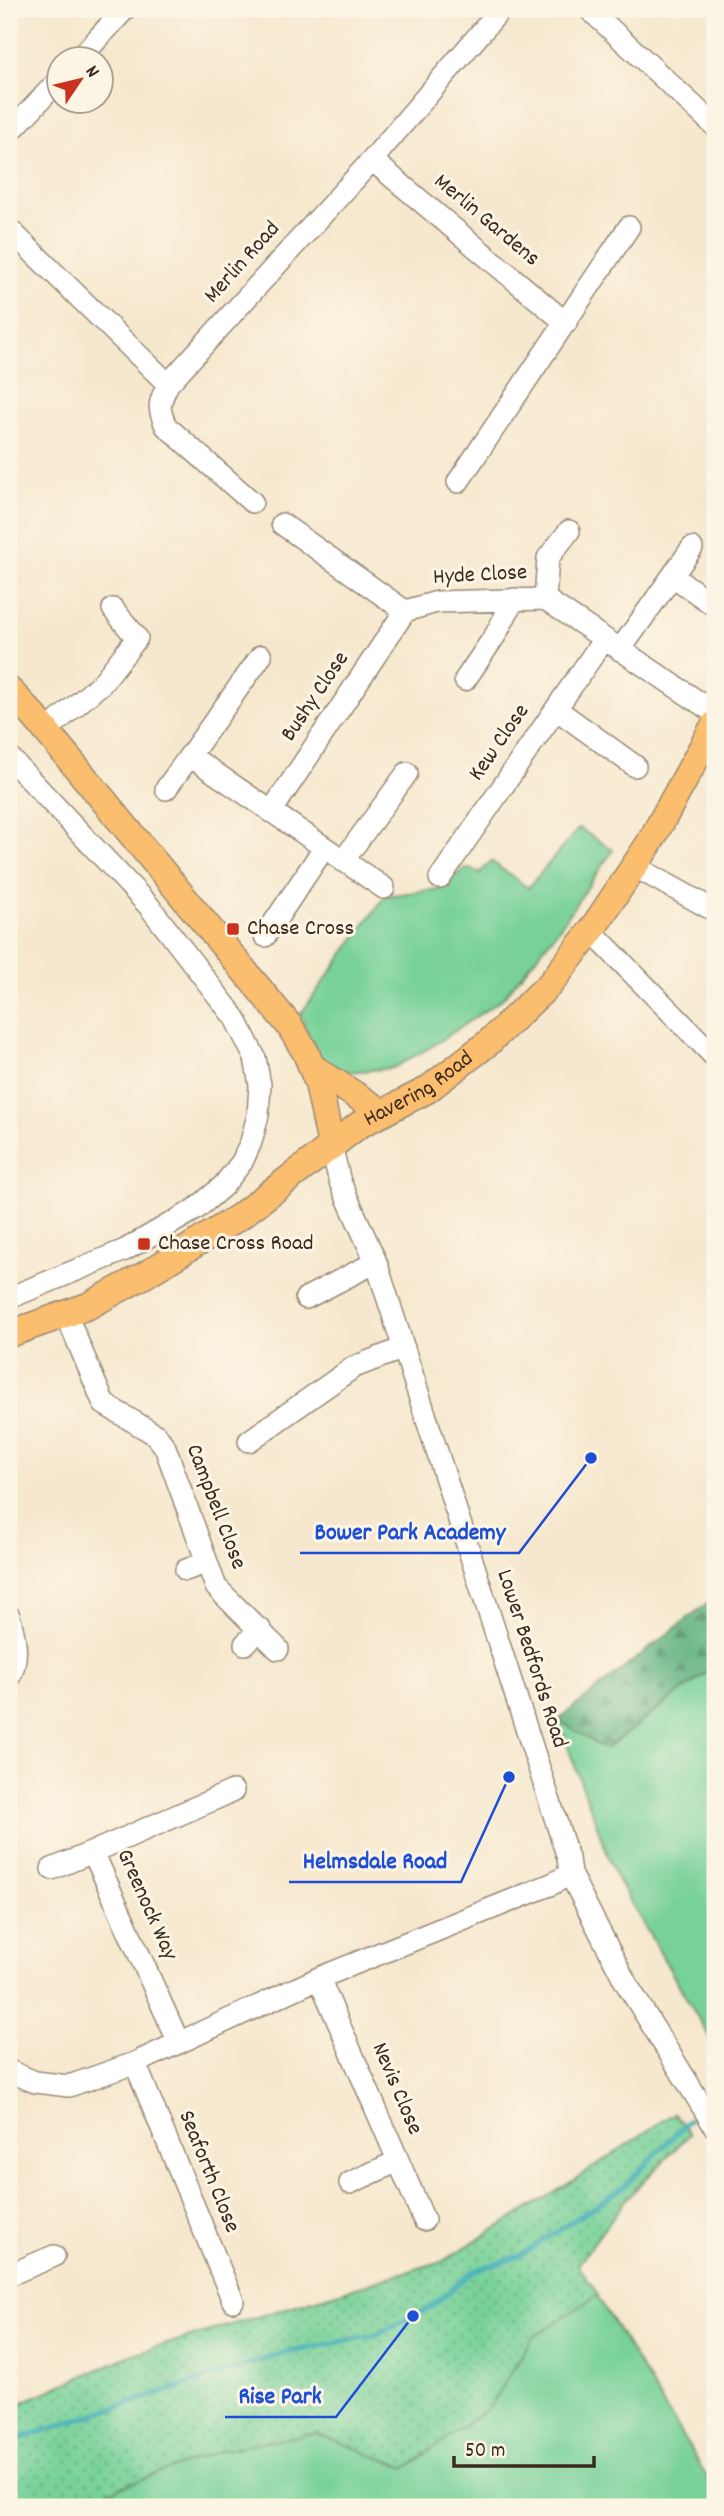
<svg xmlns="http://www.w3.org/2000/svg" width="724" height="2516" font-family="Dekko,sans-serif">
  <defs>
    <pattern id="forest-firs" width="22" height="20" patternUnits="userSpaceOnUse" patternTransform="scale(1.75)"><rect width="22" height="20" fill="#61b380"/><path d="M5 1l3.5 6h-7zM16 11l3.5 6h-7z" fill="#519268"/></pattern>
    <pattern id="park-dots" width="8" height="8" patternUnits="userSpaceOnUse" patternTransform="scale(1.75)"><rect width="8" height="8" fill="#77d198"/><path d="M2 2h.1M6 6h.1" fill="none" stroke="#63aa7b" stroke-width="1.8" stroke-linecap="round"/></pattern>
  </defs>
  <rect width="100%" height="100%" fill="#fcf5e5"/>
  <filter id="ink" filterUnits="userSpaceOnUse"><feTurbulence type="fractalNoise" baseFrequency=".0143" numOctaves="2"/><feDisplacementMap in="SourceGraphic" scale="14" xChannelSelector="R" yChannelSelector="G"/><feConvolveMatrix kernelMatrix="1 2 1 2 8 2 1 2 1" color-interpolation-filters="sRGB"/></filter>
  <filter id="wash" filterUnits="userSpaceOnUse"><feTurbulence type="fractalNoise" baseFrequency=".00686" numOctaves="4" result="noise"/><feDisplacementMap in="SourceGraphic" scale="28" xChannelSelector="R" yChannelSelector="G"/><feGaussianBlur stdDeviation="1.57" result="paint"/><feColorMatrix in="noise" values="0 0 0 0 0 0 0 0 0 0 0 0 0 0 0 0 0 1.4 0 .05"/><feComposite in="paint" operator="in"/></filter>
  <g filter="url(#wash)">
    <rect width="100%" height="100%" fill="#f6e8ce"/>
    <path fill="#77d198" stroke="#597e5b" stroke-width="2" d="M579,828L613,850L555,934L502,999L434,1045L393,1068L326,1074L300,1015L385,896L439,889L460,872L469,868L480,873L491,861L528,888Z
      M715,1666V2047L616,1877L558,1720L606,1749Z
      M674,2113L690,2134L625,2200L578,2264L715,2490V2507H9V2408L134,2354L443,2261L562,2188Z"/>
    <path fill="url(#forest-firs)" stroke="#4e6e4f" stroke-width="2" d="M715,1597V1666L605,1749L558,1720Z"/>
    <path fill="url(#park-dots)" stroke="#597e5b" stroke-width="2" d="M674,2113L690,2134L625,2200L578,2264L598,2295L533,2337L490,2407L406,2468L316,2433L221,2450L102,2494L52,2507H9V2408L134,2354L443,2261L562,2188Z"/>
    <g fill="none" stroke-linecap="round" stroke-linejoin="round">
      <path stroke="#3badb5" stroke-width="5" d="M9,2442L285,2353L378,2334L431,2307L473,2271L520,2256L624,2187L689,2120"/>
    </g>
  </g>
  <g filter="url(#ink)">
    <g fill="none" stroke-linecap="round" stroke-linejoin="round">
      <defs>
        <path id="minor" d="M589,9L715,126
          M78,60L125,9
          M9,133L60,79
          M372,160L566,323
          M9,229L168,384
          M458,482L629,227
          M252,502L166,426C157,407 159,403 168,384L372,160L501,9
          M282,524L405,611L437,602L545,599L715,713
          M673,576L712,604
          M545,599L548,558L569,531
          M620,650L692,548
          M465,680L496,634L514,599
          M556,709L635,766
          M46,731L102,683L137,638L113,609
          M190,756L384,888
          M9,757L149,906L235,1018L255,1058L260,1085L258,1115L251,1142L242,1162L223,1186L196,1209L125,1250L9,1298
          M166,789L261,656
          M271,812L405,611
          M343,861L407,773
          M634,866L715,911
          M440,878L604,639
          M591,931L715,1057
          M265,936L324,848
          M331,1145L340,1182L376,1262L568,1858L570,1874L626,1983L715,2127
          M306,1298L376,1262
          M66,1314L104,1404L156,1435L165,1447L216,1587L278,1649
          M249,1441L354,1367L404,1348
          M186,1570L207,1562
          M9,1616C15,1637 20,1658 9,1678
          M245,1644L260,1629
          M52,1869L93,1852
          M319,1978L424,2220
          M179,2043L93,1852L233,1791
          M135,2063L233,2301
          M9,2071L35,2082L69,2086L135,2063L319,1978L552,1884L570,1874
          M350,2183L398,2161
          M9,2275L54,2256"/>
        <g id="major">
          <path d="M9,690L34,716L289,1025L306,1053L318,1083L331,1145"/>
          <path d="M312,1067L383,1113"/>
          <path id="s1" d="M9,1334L88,1306L143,1276L239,1217L359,1125L427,1090L488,1043L550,984L591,931L649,844L715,724"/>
        </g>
      </defs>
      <use href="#minor" stroke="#988976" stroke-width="24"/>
      <use href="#major" stroke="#988976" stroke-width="29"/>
      <use href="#minor" stroke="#fff" stroke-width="21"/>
      <use href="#major" stroke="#fbbd6e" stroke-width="26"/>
    </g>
  </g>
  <g fill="#c8321e" stroke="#fcf5e5" stroke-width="2.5">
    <rect x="226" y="922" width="14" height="14" rx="3.5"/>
    <rect x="137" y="1237" width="14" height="14" rx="3.5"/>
  </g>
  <g text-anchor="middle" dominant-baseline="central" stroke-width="6" stroke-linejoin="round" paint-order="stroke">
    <g font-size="23" fill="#3b2a1e" stroke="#fcf5e5">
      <text transform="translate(486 221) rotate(40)">Merlin Gardens</text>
      <text transform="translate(243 263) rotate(-48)">Merlin Road</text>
      <text transform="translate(480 576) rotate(-3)">Hyde Close</text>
      <text transform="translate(316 697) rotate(-56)">Bushy Close</text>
      <text transform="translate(500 743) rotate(-55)">Kew Close</text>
      <text stroke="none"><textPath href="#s1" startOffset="480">Havering Road</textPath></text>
      <text transform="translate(215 1507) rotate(69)">Campbell Close</text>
      <text transform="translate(531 1659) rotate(72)">Lower Bedfords Road</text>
      <text transform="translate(146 1905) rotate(66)">Greenock Way</text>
      <text transform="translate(396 2089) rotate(67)">Nevis Close</text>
      <text transform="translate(208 2172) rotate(68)">Seaforth Close</text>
    </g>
    <g font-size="23" fill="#3b2a1e" stroke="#fcf5e5" text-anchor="start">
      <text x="247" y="929">Chase Cross</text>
      <text x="158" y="1244">Chase Cross Road</text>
    </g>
  </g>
  <path fill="none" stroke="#1d4ed8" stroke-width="2.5" d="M591 1458L519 1553H300M509 1777L461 1882H289M413 2316L336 2417H225"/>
  <g fill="#1d4ed8" stroke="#fcf5e5" stroke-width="2.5">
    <circle cx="591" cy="1458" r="7"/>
    <circle cx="509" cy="1777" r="7"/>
    <circle cx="413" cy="2316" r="7"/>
  </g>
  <g font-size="24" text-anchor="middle" font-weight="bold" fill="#1d4ed8" stroke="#fcf5e5" stroke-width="6" stroke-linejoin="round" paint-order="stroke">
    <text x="410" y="1539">Bower Park Academy</text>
    <text x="375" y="1868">Helmsdale Road</text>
    <text x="280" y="2403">Rise Park</text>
  </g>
  <rect width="724" height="2516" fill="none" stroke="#fcf5e5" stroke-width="35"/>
  <g transform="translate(80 80) rotate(55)"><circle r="33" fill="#fcf5e5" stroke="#afa495" stroke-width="2"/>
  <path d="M0-5L12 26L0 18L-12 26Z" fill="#c8321e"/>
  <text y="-10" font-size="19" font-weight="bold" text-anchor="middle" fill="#3b2a1e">N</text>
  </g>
  <path d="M454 2456v10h140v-10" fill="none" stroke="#3b2a1e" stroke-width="3.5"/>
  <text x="465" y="2456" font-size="21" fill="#3b2a1e" stroke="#fcf5e5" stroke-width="5" paint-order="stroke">50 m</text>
</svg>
